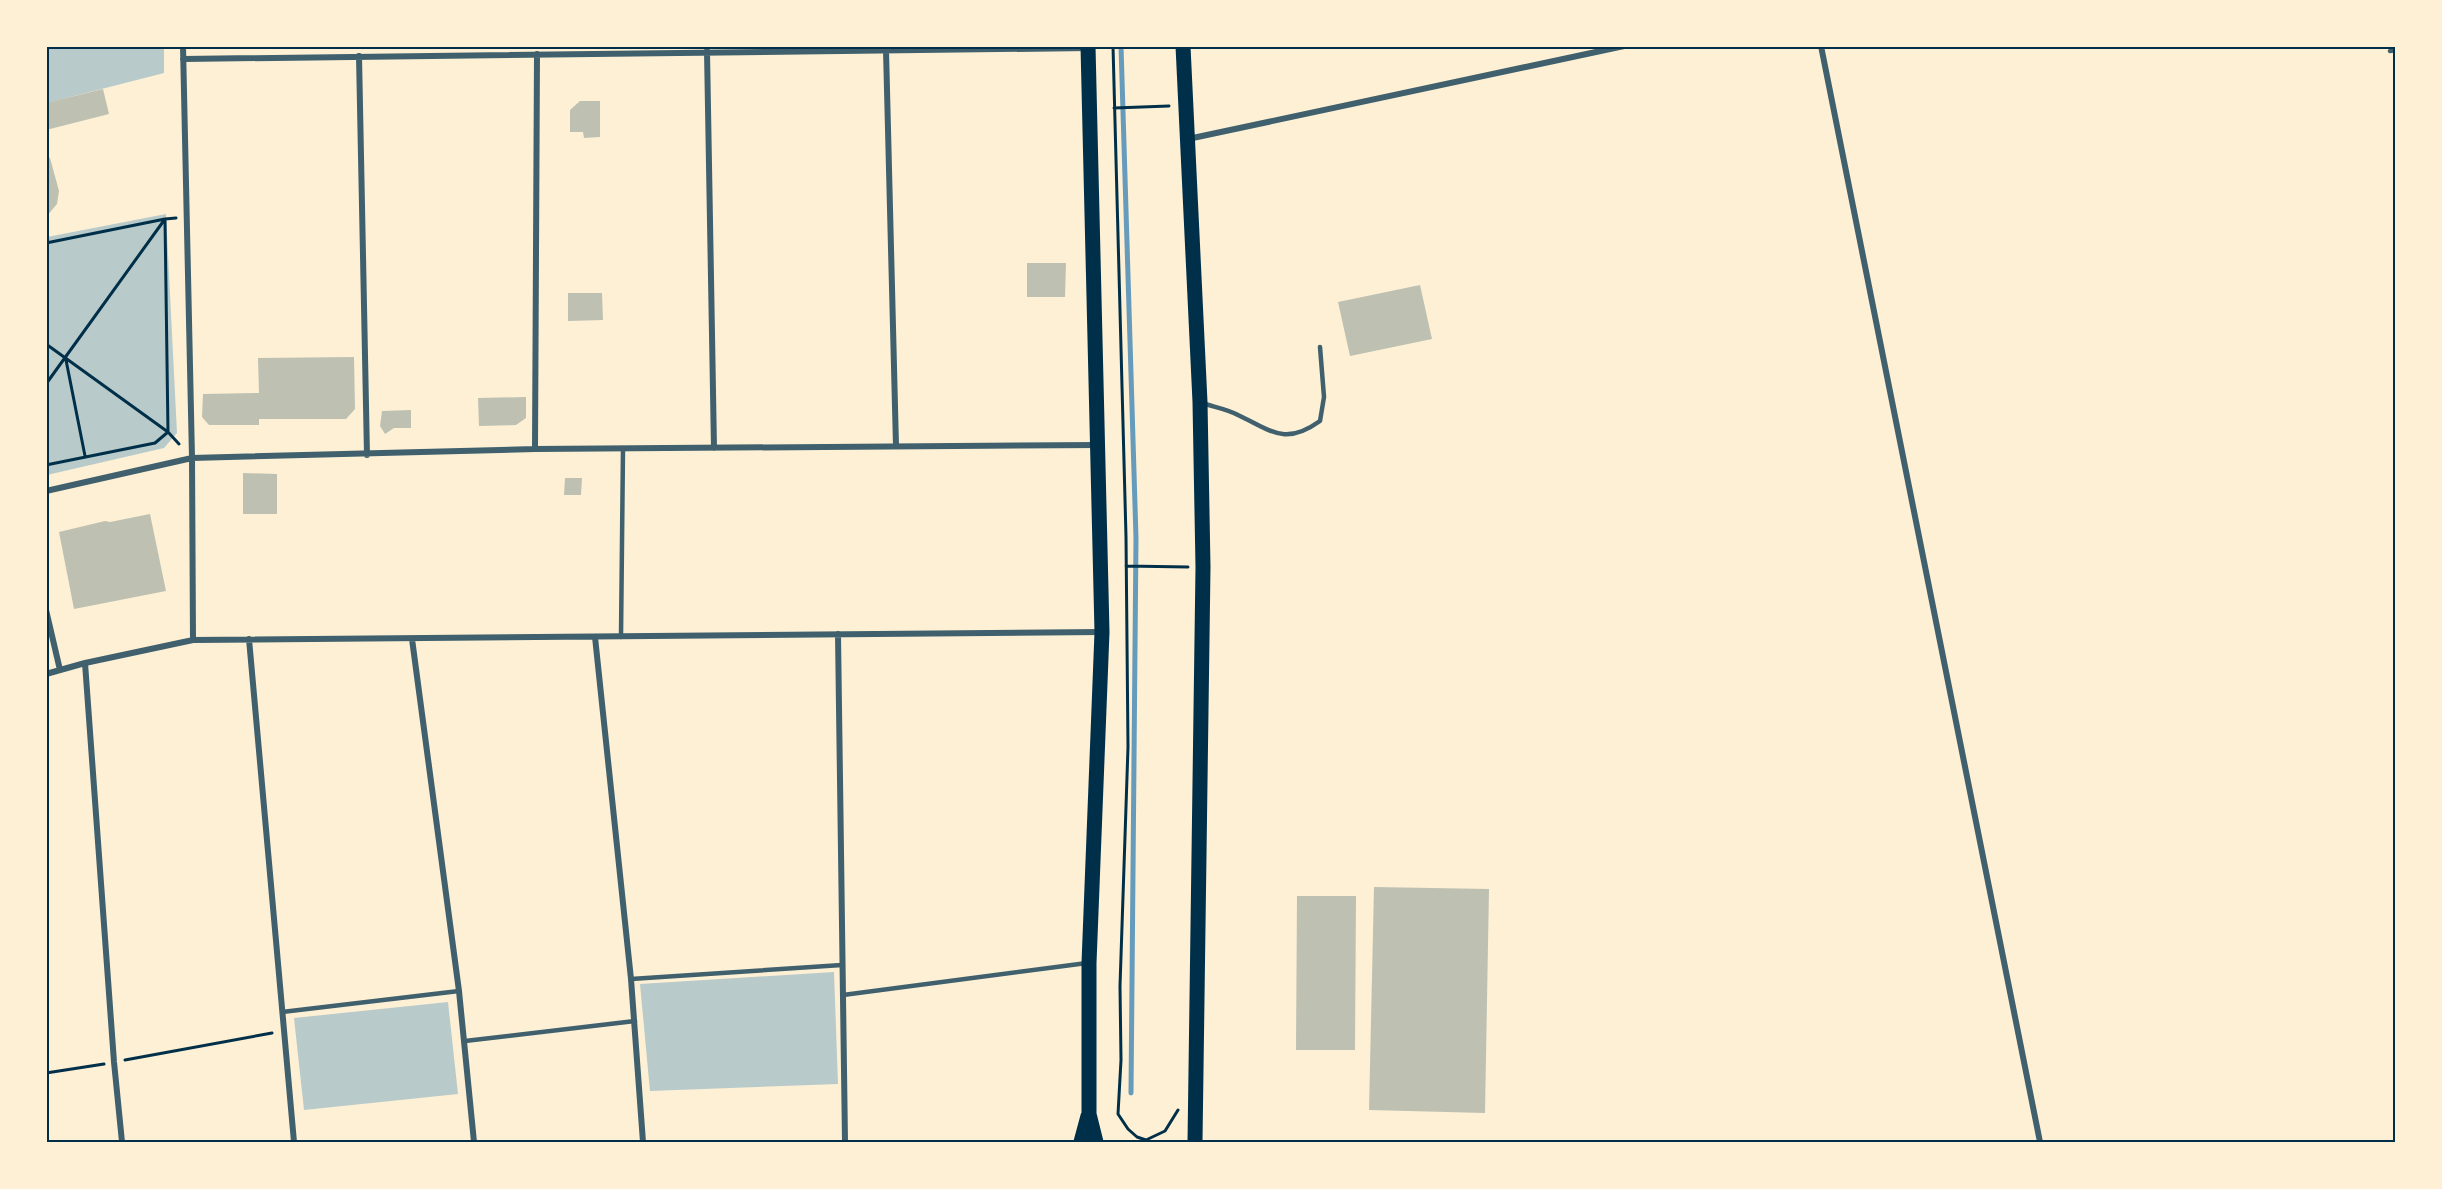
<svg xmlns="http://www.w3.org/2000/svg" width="2442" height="1189" font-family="Commissioner,sans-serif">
  <rect width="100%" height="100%" fill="#fdf0d5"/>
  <path fill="#b9caca" d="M46,47H164V73L47,103Z
    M166,214L177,433L164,448L47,475V237Z
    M834,972L838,1084L650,1091L640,984Z
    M448,1002L458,1094L304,1110L294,1018Z"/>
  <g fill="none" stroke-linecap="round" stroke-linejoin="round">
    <path stroke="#669bbc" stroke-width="5" d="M1121,46L1136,538L1131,1093"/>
  </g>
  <path fill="#bec0b2" d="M103,89L109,114L46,130V103Z
    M580,101H600V137L584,138L583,132H570V110Z
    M46,157L50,158L59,191L57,204L46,217Z
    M1027,263H1066L1065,297H1027Z
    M1420,285L1432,339L1350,356L1338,302Z
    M568,293H602L603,320L568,321Z
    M354,357L355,409L346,419H259V425H209L202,417L203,394L259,393L258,358Z
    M526,397V418L516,425L479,426L478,398Z
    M411,410V428H394L385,434L380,426L382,411Z
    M243,473L277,474V514H243Z
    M565,478H582L581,495H564Z
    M150,514L166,591L74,609L59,532L105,521L110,522Z
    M1374,887L1489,889L1485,1113L1369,1110Z
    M1297,896H1356L1355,1050H1296Z"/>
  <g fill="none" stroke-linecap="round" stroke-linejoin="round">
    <path stroke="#003049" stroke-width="3" d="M1113,46L1126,537L1128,747L1120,986L1121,1060L1118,1114L1128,1129L1137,1137L1146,1140L1165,1131L1178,1110
      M1114,108L1169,106
      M46,243L165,219L168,432L155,443L46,465
      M46,344L168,432L179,444
      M66,360L85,456
      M46,384L165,219L176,218
      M1126,566L1188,567
      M125,1060L272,1033
      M46,1073L104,1064"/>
    <path stroke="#3f606c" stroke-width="4.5" d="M2390,51L2396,50
      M1202,403C1214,407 1227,409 1238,415C1272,431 1285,446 1320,421L1324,397L1320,347
      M621,637L623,448
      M631,979L842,965
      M843,995L1087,963
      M282,1012L459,991
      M465,1041L635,1021"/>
    <path stroke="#3f606c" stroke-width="6" d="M183,46L192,458L193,640
      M1821,46L2040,1142
      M886,50L896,446
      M707,51L714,448
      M359,56L367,455
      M183,59L1088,48
      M1188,139L1624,46
      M535,449L537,54
      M46,491L192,458L535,449L1098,445
      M46,610L60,670
      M838,634L845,1142
      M595,637L631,979L643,1142
      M249,639L294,1142
      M412,639L459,991L474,1142
      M85,663L114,1062L122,1142
      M46,674L85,663L193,640L1101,632"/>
    <path stroke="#003049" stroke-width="15" d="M1088,46L1102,632L1089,963V1114L1096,1142
      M1183,46L1200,402L1203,567L1195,1142
      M1081,1142L1088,1116"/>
  </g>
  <rect width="2442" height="1189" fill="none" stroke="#fdf0d5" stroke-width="96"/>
  <rect x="48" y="48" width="2346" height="1093" fill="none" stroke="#003049" stroke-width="2"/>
</svg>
